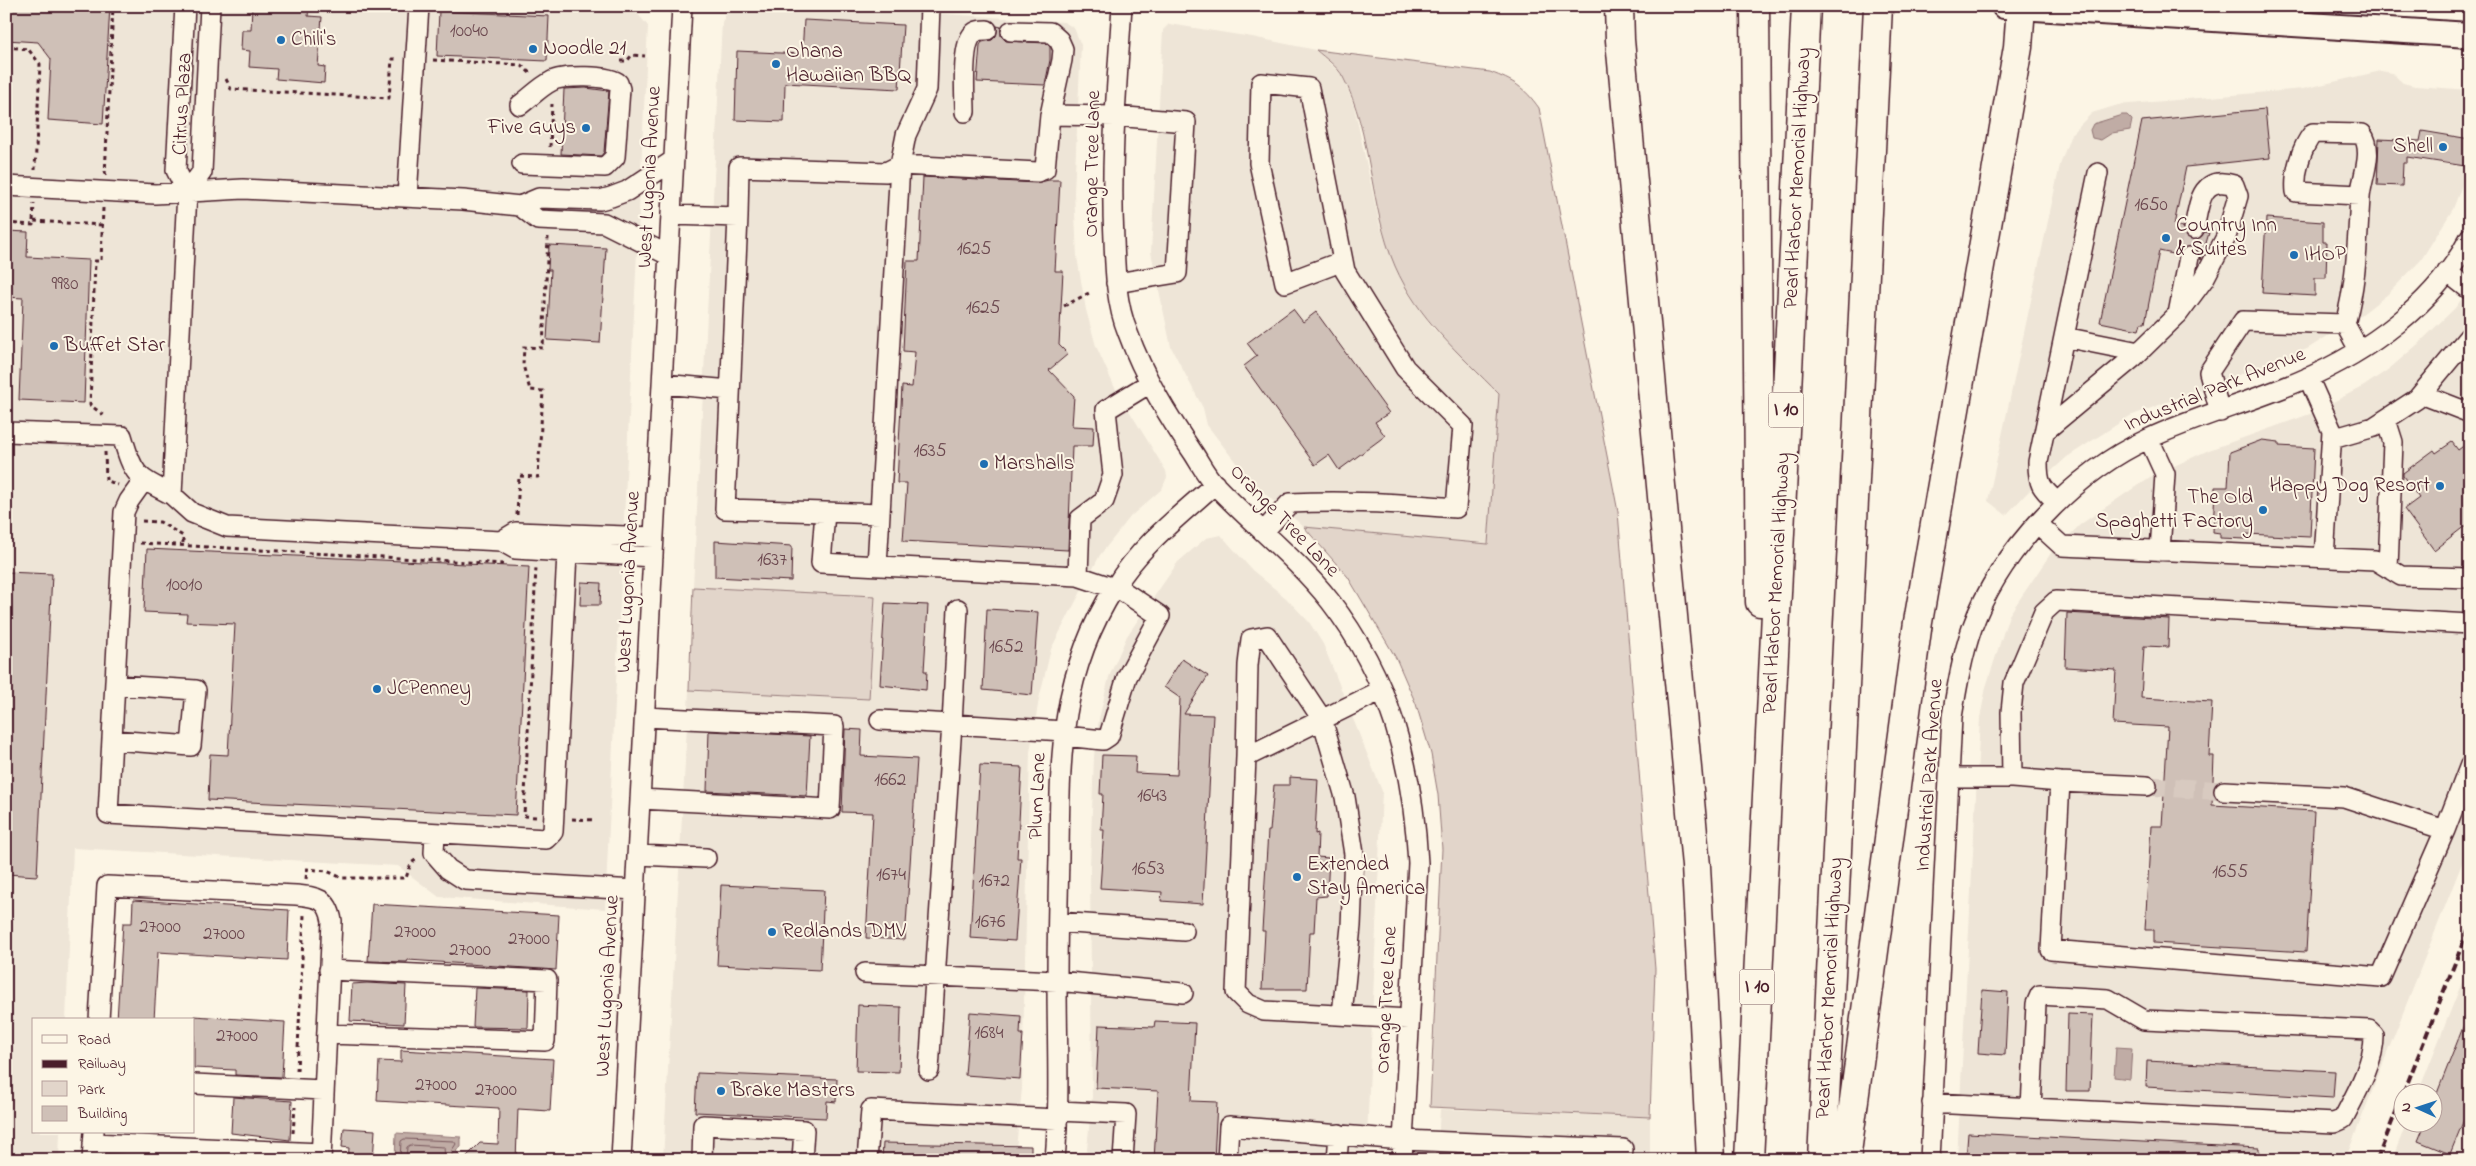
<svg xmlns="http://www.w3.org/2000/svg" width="2476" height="1166" font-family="'Indie Flower',sans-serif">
  <rect width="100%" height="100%" fill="#fcf5e5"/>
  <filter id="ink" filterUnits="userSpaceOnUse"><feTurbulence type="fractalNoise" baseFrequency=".02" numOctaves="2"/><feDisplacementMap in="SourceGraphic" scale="10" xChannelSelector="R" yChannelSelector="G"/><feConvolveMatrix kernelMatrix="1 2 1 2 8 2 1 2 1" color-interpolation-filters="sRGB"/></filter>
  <g filter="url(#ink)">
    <path fill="#eee5d7" d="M6,6H631L648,26L605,909L439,897L398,866L73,848L66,1020H34V1132H60L59,1160H6Z
      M735,6H825L1064,22L1074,28L1081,45L1074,192L1077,257L1086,310L1096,346L1114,386L1166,471L1167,477L1162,489L1131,516L1100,555L1051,649L1039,699L1030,752L1022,1088L1015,1160H663L689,690L869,699L875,597L693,587L722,22L727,13Z
      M1169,24L1252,37L1316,50L1342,75L1354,106L1380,226L1395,266L1408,293L1433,328L1499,394L1488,544L1304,527L1250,481L1207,425L1203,408L1171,347L1151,252L1163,30Z
      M2381,71L2392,73L2403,83L2415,86L2470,90V164L2453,209L2421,260L2388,294L2361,315L2307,349L2130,416L2067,457L2027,493L2006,515L1988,501L2060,165L2071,134L2092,113L2118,105L2303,89Z
      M2470,288V843L2345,1160H1957L1980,718L1986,687L2009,615L2051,553L2081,524L2150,477L2209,450L2310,414L2364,386L2389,369L2417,345L2455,308Z
      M1221,535L1252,570L1286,598L1309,622L1323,644L1382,791L1366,1160H1086L1092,1097L1090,866L1094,756L1099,719L1109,677L1127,636L1178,562L1206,538Z
      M2470,962V1160H2392L2406,1124H2434V1094L2418,1093Z
      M1440,1109L1650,1117V1160H1437Z"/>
    <path fill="#e2d5ca" stroke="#967a7a" d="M1316,50L1490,72C1514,81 1524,87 1539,108L1618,512L1655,969L1650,1117L1430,1107L1442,849L1438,795L1431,754L1416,704L1396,658L1348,577L1304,527L1488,544L1499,394C1460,354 1418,319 1395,266C1369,206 1372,132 1343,77C1338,67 1325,58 1316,50Z
      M693,587L875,596L869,699L689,690Z"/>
    <path fill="#c0aca5" stroke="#917474" d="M2122,115H2127L2132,120L2130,130L2112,133L2101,140L2092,138L2090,130L2093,124Z
      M2116,1047L2132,1048L2130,1079L2114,1077Z
      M396,1133L461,1137V1147L456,1151L460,1155L455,1160L408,1157V1160H395Z"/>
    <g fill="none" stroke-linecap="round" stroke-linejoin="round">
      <path stroke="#79575c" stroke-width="1" d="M400,1160L401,1141L404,1139L454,1141L456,1144L452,1150V1160
        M406,1160L407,1147L410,1145L444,1147L445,1160"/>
    </g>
    <path fill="#cfc0b7" stroke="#4a1f2b" d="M6,6H110L103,124L48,120L51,59L38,42L6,40Z
      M252,6H309L308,16L322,17L318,66L325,67L324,83L276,79L277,69L249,67L250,51L241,50L242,30H251Z
      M439,11L549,16L547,61L437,56Z
      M804,20L903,25L899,89L785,83L784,122L735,120L737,51L802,54Z
      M997,26L1001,27V36L1006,41L1046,43L1050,47V60L1045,85L977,82L980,45L982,42L992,40L996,36Z
      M586,88L609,91L604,152L601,156L561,154L564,89Z
      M2265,109L2270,158L2186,167L2174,225L2183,227L2184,233L2191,240L2198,239L2205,232L2209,233L2201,260L2197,249L2192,246L2185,247L2178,255L2159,251L2145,323H2141L2139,330L2100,322L2142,121Z
      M2422,131L2470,139L2465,166L2407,157V163H2403L2402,186L2377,185L2379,139L2420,141Z
      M923,177L1036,183L1049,180H1060L1055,271H1063L1059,345L1068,354L1049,370L1074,396L1072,426L1094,427L1093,446H1072L1068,550L903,541L907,483H897L902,386L912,387L915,352L903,351L907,261H919Z
      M2266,218L2323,222V242H2327L2326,278H2315V296L2262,293Z
      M6,231L28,232L27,257L89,260L84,403L19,400L23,298L6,297Z
      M549,245L606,248L600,343L547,340L551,270H548Z
      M1293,309L1303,322L1316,312L1389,413L1375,422L1385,436L1339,470L1329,455L1315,465L1244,366L1257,356L1247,343Z
      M2262,440L2279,442V446L2314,448L2310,537L2246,534V539L2220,538V533L2213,532L2215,487H2228L2230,452Z
      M2470,441V522L2434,550L2404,509L2419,498L2403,476V473L2434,450L2436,453L2452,442L2458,450Z
      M715,541L792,546L791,581L715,577Z
      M147,549L529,567L516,815L208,800L210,754L228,755L235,624L186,622L187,614L144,612Z
      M6,572L52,574L37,876L6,874Z
      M581,582L601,583L600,605H580Z
      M885,603L928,605L924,671H927L926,690L880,685Z
      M987,609L1038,612L1032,695L983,690Z
      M2067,613L2169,619L2168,647L2144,646L2141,698L2212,702L2209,756H2214L2212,805L2314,811L2306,952L2154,943V930H2145L2151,826H2162L2168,727L2113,724L2116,670L2065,667Z
      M1182,659L1208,676L1184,714L1213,715L1203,904L1161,901L1162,892L1100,888L1104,830H1101L1103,794H1100L1102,755L1136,756L1135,773L1177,775L1180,698L1164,687Z
      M845,729L862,730L861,756L917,759L905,940L866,938L873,813L842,812Z
      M709,731L810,736L807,796L707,791Z
      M980,765L1022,767L1017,858H1021L1015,941L970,938Z
      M1290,777L1318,779L1315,834L1318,833L1317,857L1329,858L1327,896L1316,897L1314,932H1310L1307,989H1262L1265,931H1262L1268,831H1270L1274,785H1290Z
      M721,885L824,890L820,970L717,965Z
      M133,900L289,910L287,960L158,952L154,1020H117L123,923H132Z
      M372,904L559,915L556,970L408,960L407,962L368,961Z
      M367,983L406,985L404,1024L350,1021L352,984Z
      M475,988L529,990L528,1028L473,1027Z
      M1982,990L2008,992L2005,1055L1978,1053Z
      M858,1005L901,1007L899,1072L856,1071Z
      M970,1012L1021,1016L1020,1034H1023L1020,1079L965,1075Z
      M2469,1012L2470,1105L2450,1154L2418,1141L2425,1124H2434V1101Z
      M2068,1014L2093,1015L2090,1091H2066Z
      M194,1016L285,1022L282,1077L235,1075V1070L194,1068Z
      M1155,1021L1195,1023L1191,1101L1217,1102L1214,1160H1154L1158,1091L1096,1088L1099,1025L1154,1027Z
      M401,1050L553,1059L550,1111L518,1109L516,1160H463L480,1143L498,1144L499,1108L377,1101L379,1061L401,1062Z
      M2147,1061L2335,1071L2333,1098L2146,1087Z
      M697,1073L837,1079L836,1102L827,1101L826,1118L695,1112Z
      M233,1097L292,1101L290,1140L231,1133Z
      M344,1128L375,1130L373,1160H348L349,1148L342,1147Z
      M1968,1133L2259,1148V1160H1966Z
      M883,1143L1031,1146V1160H882Z
      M121,1156L175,1158V1160H121Z"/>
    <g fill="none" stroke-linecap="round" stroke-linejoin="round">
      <path stroke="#d8cac0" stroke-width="19" stroke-dasharray="19 9" stroke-linecap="butt" d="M2189,257L2194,229
        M2147,786L2224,791"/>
      <defs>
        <path id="minor" d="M185,6L176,170L187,192L172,495L192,513L227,527L501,541L515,549L653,557
          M1122,6C1117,84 1110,162 1114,240C1115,271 1116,304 1128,333C1144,377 1168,416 1194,454C1201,465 1207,477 1216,486C1253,525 1296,558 1330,601C1390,678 1413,766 1418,863L1402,1160
          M520,105C531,97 540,87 552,81C562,75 610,75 618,83L620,89L615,157L605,167L522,164
          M965,112C965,95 961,46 973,34C976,30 982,30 987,30
          M1050,115L1115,116L1186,122L1177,273L1116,283
          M6,186L155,194L243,189L463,200L520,206L539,198L600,200L611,197L627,191L674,160
          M187,192L202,172L210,6
          M407,197L419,6
          M520,206L538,220L604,223L668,255
          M671,215L738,217L739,167L886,172L900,165L1037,172L1045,169L1050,115L1062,60L1063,49L1059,40L1050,32L1011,31
          M738,217L725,509L825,512L821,563L1078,576L1114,588
          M2189,257L2178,314L2204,279L2226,237L2238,196L2234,185C2200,174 2199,205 2194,229
          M2447,272L2470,290
          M2345,324C2357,280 2357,243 2360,198C2361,179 2375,152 2362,134L2313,133C2301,148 2294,172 2296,192L2360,195
          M2064,337L2139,352
          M2308,377L2332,431L2324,558
          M662,384L730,390
          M2421,394L2470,413
          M2220,412L2209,372L2243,321L2345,324L2359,350
          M2386,420L2393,442L2388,568
          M2045,431L2134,357L2178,314
          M6,432L122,436C134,476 135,476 172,495
          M2149,439L2165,474L2160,551
          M2332,439L2374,427L2417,399L2470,335
          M144,480L129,501L124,512L108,814L546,839L553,832L567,553
          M2057,502C2041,488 2038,484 2038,462L2098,173
          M825,512L880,514
          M2038,524L2062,546L2375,560L2401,576L2470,578
          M1264,531L1290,503C1346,500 1400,503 1456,508L1463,426L1405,368L1345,271L1309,88L1261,83L1259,163L1285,283L1343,261
          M501,541L516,532L654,537
          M877,566L900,165L906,135L927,89L930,6
          M1078,576L1080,519L1104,501L1113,475L1106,410L1150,383
          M1382,690L1246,757L1236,992L1248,1004L1264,1011L1409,1019
          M880,720L952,724L958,609
          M1064,736L1103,740L1109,736L1127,677L1160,616L1115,586
          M113,740L191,746L196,690L116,685
          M1246,757L1248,665L1251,639L1267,636L1322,719L1345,797L1354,854L1351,926L1342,1015
          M1950,778H2012L2060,782L2051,950L2381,977L2445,830L2470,765
          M2012,778L2011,712L2014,683L2044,612L2056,601L2470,624
          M2060,782L2147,786
          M2224,791L2344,797L2445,830
          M640,799L830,809L834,726L644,717
          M435,833L434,853L448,869L465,880L635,890
          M637,855L706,858
          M1058,922L1184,931
          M865,973L1057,981L1183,993
          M99,1020L107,886L296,895C317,897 328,898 332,921L321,1160
          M327,1034L545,1041L547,980L329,970
          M929,1070L952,724L1064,731
          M194,1084L323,1090
          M1932,1103L2334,1123L2343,1119C2355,1096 2375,1061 2374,1035L2369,1030L2144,1020L2108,999L2040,995L2036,1004L2031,1108
          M1058,1111L1126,1114L1123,1160
          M93,1143L321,1153
          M92,1160L94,1132
          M621,1160L682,6
          M702,1160L703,1125L804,1130L802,1160
          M867,1160L871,1110L1058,1119
          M1055,1160C1060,1101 1057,1041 1057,982C1057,940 1058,899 1059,857C1060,757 1059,675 1115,587C1140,546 1179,516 1215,484
          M1227,1160L1229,1126L1403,1140L1623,1149L1622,1160
          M1337,1160L1339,1134
          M1930,1160L1952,717C1957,687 1962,657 1972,628C1999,552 2075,472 2148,439C2197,416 2251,402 2300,381C2368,352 2436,304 2470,237"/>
        <path id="major" d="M2004,6L2470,35"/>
        <path id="highway" d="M1619,6L1620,40L1696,866L1711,1160
          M1755,6L1760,602
          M1749,1160L1806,6
          M1822,1160L1878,6
          M1846,1160L1918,622L2018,47L2021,7"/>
      </defs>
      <use href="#minor" stroke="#4a1f2b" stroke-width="22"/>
      <use href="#major" stroke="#4a1f2b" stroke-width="28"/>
      <use href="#highway" stroke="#4a1f2b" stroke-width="31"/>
      <path stroke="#4a1f2b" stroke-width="3" stroke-dasharray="4 4" stroke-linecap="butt" d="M6,47L28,49L40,64L35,170
        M433,60L521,65L531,74
        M621,61H627L632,55L645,56
        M226,79L231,89L389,98L392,59H397
        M550,147L552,104
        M105,175L113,6
        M103,208L101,261H95L90,405L105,416V418
        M33,221L34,204
        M6,223L33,225V221L102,225
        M1064,306L1089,293
        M105,452L106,480L118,485
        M517,515L519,476L538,477L543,391L530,390L523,365L524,347L543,348L548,237
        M142,521L160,522L183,536V546
        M140,543L503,564
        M536,817L524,816L536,567
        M572,819L596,820
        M306,879L307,869L327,871L342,878H406L411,863L417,859
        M297,1071L304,915
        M293,1133L295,1107"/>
      <use href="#minor" stroke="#fcf5e5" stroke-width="19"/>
      <use href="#major" stroke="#fcf5e5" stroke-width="24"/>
      <use href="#highway" stroke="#fcf5e5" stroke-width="28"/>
      <path stroke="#4a1f2b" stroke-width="4" stroke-dasharray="8 4" stroke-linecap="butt" d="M2377,1160L2470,925"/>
    </g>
  </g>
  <g fill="#1f6fb2" stroke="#fcf5e5" stroke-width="2">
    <circle cx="281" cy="40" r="5"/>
    <circle cx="533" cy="49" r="5"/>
    <circle cx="776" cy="64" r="5"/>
    <circle cx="586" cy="128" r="5"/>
    <circle cx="2443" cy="147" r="5"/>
    <circle cx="2166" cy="238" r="5"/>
    <circle cx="2294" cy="255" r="5"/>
    <circle cx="54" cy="346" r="5"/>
    <circle cx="984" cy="464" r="5"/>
    <circle cx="2440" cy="486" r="5"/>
    <circle cx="2263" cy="510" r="5"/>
    <circle cx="377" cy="689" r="5"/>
    <circle cx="1297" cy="877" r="5"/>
    <circle cx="772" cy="932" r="5"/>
    <circle cx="721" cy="1091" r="5"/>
  </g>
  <g text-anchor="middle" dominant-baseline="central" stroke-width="4" stroke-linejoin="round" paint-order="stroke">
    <g font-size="19" fill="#6b474e">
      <text x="469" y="31">10040</text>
      <text x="2151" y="205">1650</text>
      <text x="974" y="249">1625</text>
      <text x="65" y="284">9980</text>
      <text x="983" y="308">1625</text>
      <text x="930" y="451">1635</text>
      <text x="772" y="560">1637</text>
      <text x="184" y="585">10010</text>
      <text x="1006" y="647">1652</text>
      <text x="890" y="780">1662</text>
      <text x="1152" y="796">1643</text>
      <text x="1148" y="869">1653</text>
      <text x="2230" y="872">1655</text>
      <text x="891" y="875">1674</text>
      <text x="994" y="881">1672</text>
      <text x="990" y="922">1676</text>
      <text x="160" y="927">27000</text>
      <text x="415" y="932">27000</text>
      <text x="224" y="934">27000</text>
      <text x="529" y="939">27000</text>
      <text x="470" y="950">27000</text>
      <text x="989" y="1033">1684</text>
      <text x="237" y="1036">27000</text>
      <text x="436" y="1085">27000</text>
      <text x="496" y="1090">27000</text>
    </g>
    <g fill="#fcf5e5" stroke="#7f5f63" stroke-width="1">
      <rect x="1768.5" y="392.5" width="35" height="35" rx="4"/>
      <rect x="1739.5" y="969.5" width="35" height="35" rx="4"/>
    </g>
    <g font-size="20" font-weight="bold" fill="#4a1f2b">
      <text x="1786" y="410">I 10</text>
      <text x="1757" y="987">I 10</text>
    </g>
    <g font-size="21" fill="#4a1f2b" stroke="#fcf5e5" text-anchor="start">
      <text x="291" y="40">Chili's</text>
      <text x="543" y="49">Noodle 21</text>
      <text x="786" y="52">Ohana<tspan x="786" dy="24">Hawaiian BBQ</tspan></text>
      <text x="576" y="128" text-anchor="end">Five Guys</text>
      <text x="2433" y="147" text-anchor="end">Shell</text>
      <text x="2176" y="226">Country Inn<tspan x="2176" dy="24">&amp; Suites</tspan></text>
      <text x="2304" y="255">IHOP</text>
      <text x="64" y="346">Buffet Star</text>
      <text x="994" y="464">Marshalls</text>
      <text x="2430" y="486" text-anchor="end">Happy Dog Resort</text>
      <text x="2253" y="498" text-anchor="end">The Old<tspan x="2253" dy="24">Spaghetti Factory</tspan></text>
      <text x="387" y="689">JCPenney</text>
      <text x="1307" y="865">Extended<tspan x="1307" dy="24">Stay America</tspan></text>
      <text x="782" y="932">Redlands DMV</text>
      <text x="731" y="1091">Brake Masters</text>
    </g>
    <g font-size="21" fill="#4a1f2b" stroke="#fcf5e5">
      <text transform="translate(183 104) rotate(-87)">Citrus Plaza</text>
      <text transform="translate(1093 164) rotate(-89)">Orange Tree Lane</text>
      <text transform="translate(650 177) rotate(-87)">West Lugonia Avenue</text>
      <text transform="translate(1798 178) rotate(-87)">Pearl Harbor Memorial Highway</text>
      <text transform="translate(2215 390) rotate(-22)">Industrial Park Avenue</text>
      <text transform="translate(1284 521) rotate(46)">Orange Tree Lane</text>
      <text transform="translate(629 582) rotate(-87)">West Lugonia Avenue</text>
      <text transform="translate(1777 583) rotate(-87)">Pearl Harbor Memorial Highway</text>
      <text transform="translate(1930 775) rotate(-86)">Industrial Park Avenue</text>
      <text transform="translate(1038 796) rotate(-88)">Plum Lane</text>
      <text transform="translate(608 986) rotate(-87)">West Lugonia Avenue</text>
      <text transform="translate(1830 988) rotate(-87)">Pearl Harbor Memorial Highway</text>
      <text transform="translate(1387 1000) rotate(-87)">Orange Tree Lane</text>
    </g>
  </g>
  <rect width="2476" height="1166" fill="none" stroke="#fcf5e5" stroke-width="25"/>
  <rect x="12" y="12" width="2451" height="1141" fill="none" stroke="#4a1f2b" stroke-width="2" filter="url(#ink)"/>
  <rect x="32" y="1018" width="162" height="115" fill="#fcf5e5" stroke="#b59f9b"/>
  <rect x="42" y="1035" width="25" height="8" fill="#fcf5e5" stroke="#b59f9b"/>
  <text x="78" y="1044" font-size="15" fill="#4a1f2b">Road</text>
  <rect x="42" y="1060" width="25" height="8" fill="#4a1f2b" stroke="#b59f9b"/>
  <text x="78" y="1068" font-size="15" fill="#4a1f2b">Railway</text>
  <rect x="42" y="1081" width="25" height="15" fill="#e2d5ca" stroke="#b59f9b"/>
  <text x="78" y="1094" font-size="15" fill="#4a1f2b">Park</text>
  <rect x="42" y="1106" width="25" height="15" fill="#cfc0b7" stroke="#b59f9b"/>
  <text x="78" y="1118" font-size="15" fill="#4a1f2b">Building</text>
  <g transform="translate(2418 1108) rotate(273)"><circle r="24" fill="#fcf5e5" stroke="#b59f9b"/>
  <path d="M0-4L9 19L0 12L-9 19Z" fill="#1f6fb2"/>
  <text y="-8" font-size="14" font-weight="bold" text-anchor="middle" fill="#4a1f2b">N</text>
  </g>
</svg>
